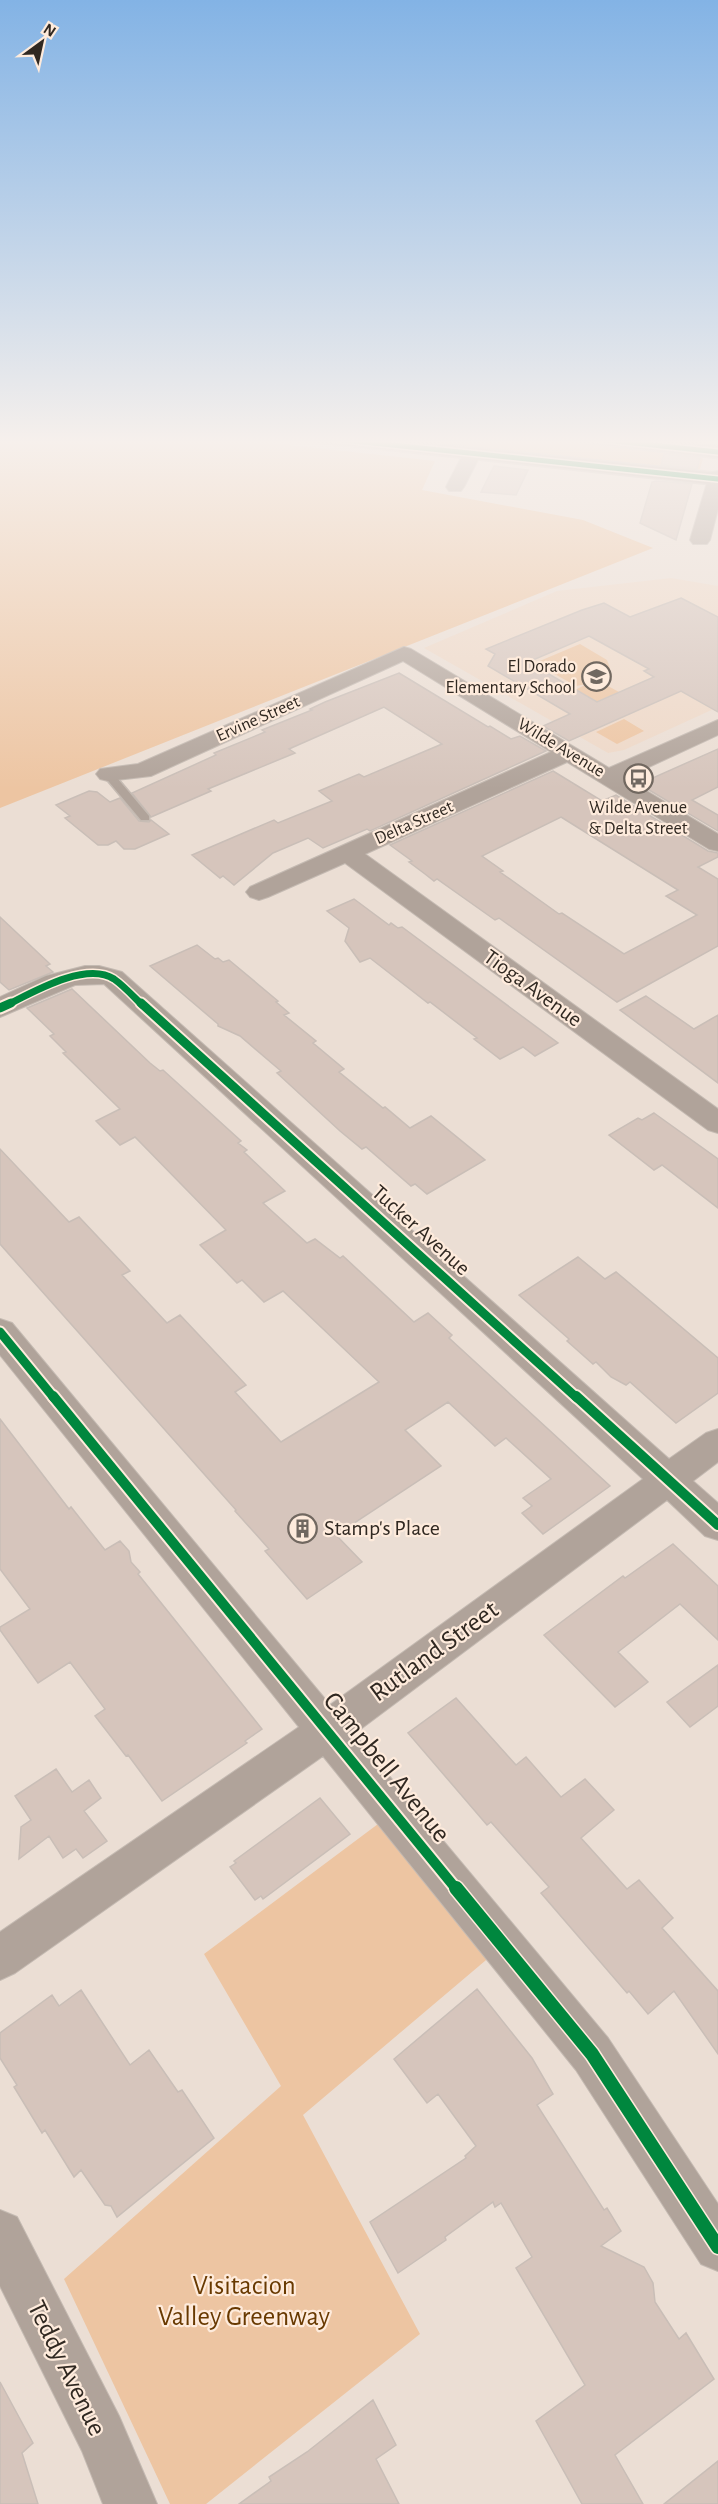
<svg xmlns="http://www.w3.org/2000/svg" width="718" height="2504" font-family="'Alegreya Sans',sans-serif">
  <rect width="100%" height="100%" fill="#ebded4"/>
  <path fill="#eed8c7" d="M671,578L718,586V707L624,750L608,753L424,648L557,591Z"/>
  <path fill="#edc5a2" d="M0,438H223L435,461L422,490L583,520L653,548L0,808Z
    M374,438H534L697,455L703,459L700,469L692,470V472Z
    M580,644L607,660L610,668L597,680L619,692L597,702L575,690L587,684L576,686L535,663Z
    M624,719L644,731L617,744L596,732Z
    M382,1821L492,1955L303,2115L420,2334L206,2504H170L64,2279L281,2086L204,1954Z"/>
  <path fill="#d6c5bc" stroke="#c9beb7" stroke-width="1.5" fill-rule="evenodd" d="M664,454L700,458L697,469L661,465Z
    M494,466L528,470L516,495L481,492Z
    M656,481L692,484L676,540L640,523L652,482Z
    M681,598L718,617V712L681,691L569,741L543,726L570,714L488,666L495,654L486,649L582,610L604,603L630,617ZM589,636L649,669L644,671L654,677L597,702L528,662Z
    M399,673L488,727L490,726L511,739L520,736L546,751L370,831L367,829L323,848L308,838L273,853L234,885L223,876L220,878L192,855L274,820L278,823L332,801L319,791L359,774L364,777L442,744L384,707L289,749L295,753L208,789L211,791L151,817L132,793L216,755L214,753L265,732L262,730L312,710L310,709L325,702Z
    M718,749V787L692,800L718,815V831L639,784Z
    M553,771L602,801L616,795L708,851L718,853V857L698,867L718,879V946L617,1002L499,918L495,920L437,879L434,881L425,874L409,862L412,861L390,845ZM561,817L678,890L666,896L697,915L624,954L562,913L559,914L500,872L503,871L482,856Z
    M89,791L97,792L110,802L120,798L139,821L149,822L151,820L169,834L135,849H124L116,841L108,845H98L65,818L70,816L56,805Z
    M354,899L389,925L391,923L398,928L402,927L558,1043L535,1056L523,1047L500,1059L474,1039L477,1038L430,1002L428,1003L370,958L360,962L345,941L349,928L327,911Z
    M0,917L50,964L46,966L53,972L9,990L0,982Z
    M197,945L215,959L218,958L223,962L229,960L278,1001L276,1002L289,1013L284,1015L316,1041L313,1043L344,1069L339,1072L383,1108L385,1107L410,1128L431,1116L485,1160L427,1194L415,1184L411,1186L366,1147L362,1149L340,1131L277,1073L281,1071L240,1036L218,1026V1024L150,966Z
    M72,989L150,1063L160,1071L163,1070L241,1141L238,1143L247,1150L244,1152L285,1191L263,1203L307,1243L315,1239L340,1258L343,1256L414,1322L428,1313L452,1335L449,1338L610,1486L543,1534L522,1513L532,1506L523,1498L551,1479L506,1438L495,1446L448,1402L405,1430L441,1466L336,1535L362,1562L307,1599L265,1551L269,1549L235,1511L236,1510L0,1244V1149L69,1222L79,1217L130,1271L122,1275L167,1323L180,1315L246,1385L235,1392L281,1442L379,1382L283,1291L264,1302L242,1280L237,1283L200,1245L226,1230L135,1137L120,1145L96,1121L120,1109L63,1053L66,1052L50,1036L54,1034L27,1008Z
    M646,996L694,1029L718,1015V1083L620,1010Z
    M654,1113L718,1159V1208L662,1165L654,1170L609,1135L638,1118L642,1120Z
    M578,1257L605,1279L616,1272L718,1358V1393L676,1423L630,1382L626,1385L611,1377L596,1362L593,1364L567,1341L569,1339L519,1295Z
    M0,1419L69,1509L71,1507L105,1550L120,1541L129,1551L131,1562L140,1572L138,1574L262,1729L245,1741L247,1743L162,1801L128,1755L126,1756L95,1716L105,1709L70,1662L38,1683L0,1630V1627L30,1609L0,1569Z
    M673,1544L718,1586V1640L680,1604L618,1652L648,1682L615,1707L544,1635L623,1576L625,1578Z
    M718,1665V1706L690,1727L667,1702Z
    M456,1698L516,1765L526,1757L561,1797L585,1779L614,1810L581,1838L627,1889L639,1880L673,1918L662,1928L718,1991V2054L674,1991L648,2014L629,1991L627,1993L541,1893L549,1887L491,1822L487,1825L408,1733Z
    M56,1769L72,1792L89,1780L101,1798L84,1811L107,1841L83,1858L76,1849L63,1858L49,1836L19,1859L21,1827L31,1820L15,1796Z
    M320,1798L350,1834L263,1899L261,1896L255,1900L230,1867L236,1863L234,1861Z
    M477,1989L532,2058L553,2094L537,2105L604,2210L607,2208L621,2231L601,2246L644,2267L653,2283L655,2302L679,2339L686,2333L714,2379L615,2455L643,2504H582L536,2421L585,2385L516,2268L532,2257L501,2203L495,2207L493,2202L445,2237L446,2240L398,2273L370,2222L466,2158L465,2156L476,2146L438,2094L427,2103L394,2059Z
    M81,1990L130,2065L149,2050L178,2092L182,2090L214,2138L117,2217L111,2206L105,2205L81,2170L74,2177L45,2130L42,2133L14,2087L17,2085L0,2058V2033L52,1995L59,2006Z
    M0,2382L33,2443L22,2453L38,2504H0Z
    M373,2400L396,2445L376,2459L399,2504H239L271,2481L269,2477L307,2452Z
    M718,2461V2504H664Z"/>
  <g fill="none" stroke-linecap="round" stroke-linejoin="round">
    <defs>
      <path id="service" d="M108,771L112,772L149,816V820H141L104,776V772Z"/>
      <path id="minor" d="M472,449L478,450L481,454L464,487L461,491H449L446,487L463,454L466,450Z
        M718,471V509L710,540L707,544H693L690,540L709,476L712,472Z
        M404,647L411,649L609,768L718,720V735L625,778L718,834V851L709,849L567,762L365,854L718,1109V1133L708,1130L345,863L268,897L259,900L250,897L246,892L250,887L551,752L403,661L151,776L108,781L100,779L96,774L100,769L138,764Z
        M85,966H99L122,972L669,1459L706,1433L718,1429V1462L693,1481L718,1503V1540L705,1536L667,1500L354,1734L608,2038L718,2204V2271L701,2264L576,2070L323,1756L15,1973L0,1980V1932L299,1727L0,1355V1319L12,1323L330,1705L643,1479L104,984L75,985L0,1017V997L46,976Z
        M0,2210L17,2217L119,2416L157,2504H103L82,2451L0,2286Z"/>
      <path id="tertiary" d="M316,438H380L718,473V485L325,443L319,442Z
        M579,438H641L718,446V458L588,443L582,442Z"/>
    </defs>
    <use href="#service" stroke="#c4bab2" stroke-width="3"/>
    <use href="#minor" stroke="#c4bab2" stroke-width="2"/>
    <use href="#tertiary" stroke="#c4bab2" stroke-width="3"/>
    <use href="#service" fill="#b0a39a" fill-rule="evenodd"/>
    <use href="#minor" fill="#b0a39a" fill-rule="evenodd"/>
    <use href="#tertiary" fill="#b0a39a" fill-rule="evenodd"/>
    <defs>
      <path id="cycleway-far4" d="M325,438L718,479
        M588,438L718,452"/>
      <path id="cycleway-far3" d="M7,1005C33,992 86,961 114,979C124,986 133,996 142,1005"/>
      <path id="cycleway-far2" d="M141,1003L577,1398
        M0,1008L11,1003
        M0,1332L54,1398"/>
      <path id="cycleway-far1" d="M53,1396L457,1890
        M576,1396L718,1525"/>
      <path id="cycleway" d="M456,1888L592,2054L718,2247"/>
    </defs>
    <use href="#cycleway-far4" stroke="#feebdc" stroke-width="8"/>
    <use href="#cycleway-far3" stroke="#feebdc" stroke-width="10"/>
    <use href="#cycleway-far2" stroke="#feebdc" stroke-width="13"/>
    <use href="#cycleway-far1" stroke="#feebdc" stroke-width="14"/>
    <use href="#cycleway" stroke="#feebdc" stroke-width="17"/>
    <use href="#cycleway-far4" stroke="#00873e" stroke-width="5"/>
    <use href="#cycleway-far3" stroke="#00873e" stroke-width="7"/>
    <use href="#cycleway-far2" stroke="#00873e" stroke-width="9"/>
    <use href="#cycleway-far1" stroke="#00873e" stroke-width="10"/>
    <use href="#cycleway" stroke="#00873e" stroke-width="14"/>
  </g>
  <linearGradient id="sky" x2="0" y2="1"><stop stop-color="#83b3e5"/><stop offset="0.56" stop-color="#f6f0ec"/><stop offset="1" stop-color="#f6f0ec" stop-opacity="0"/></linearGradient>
  <rect width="718" height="789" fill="url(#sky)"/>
  <defs>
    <symbol id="school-ring" viewBox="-11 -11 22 22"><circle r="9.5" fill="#feebdc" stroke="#716860" stroke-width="1.5"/><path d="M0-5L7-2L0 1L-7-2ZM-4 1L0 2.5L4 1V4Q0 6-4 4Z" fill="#716860"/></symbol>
    <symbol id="bus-ring" viewBox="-11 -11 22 22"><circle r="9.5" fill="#feebdc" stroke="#716860" stroke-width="1.5"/><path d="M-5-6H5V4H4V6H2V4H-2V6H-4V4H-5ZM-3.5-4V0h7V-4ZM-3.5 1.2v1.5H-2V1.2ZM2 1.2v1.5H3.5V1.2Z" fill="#716860"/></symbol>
    <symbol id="building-ring" viewBox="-11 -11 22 22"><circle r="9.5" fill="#feebdc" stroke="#716860" stroke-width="1.5"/><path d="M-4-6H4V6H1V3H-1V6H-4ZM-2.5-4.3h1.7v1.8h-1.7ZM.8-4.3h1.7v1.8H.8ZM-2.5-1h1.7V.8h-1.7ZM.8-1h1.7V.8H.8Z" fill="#716860"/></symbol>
  </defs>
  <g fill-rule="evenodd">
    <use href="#school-ring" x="580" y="660" width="33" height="33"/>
    <use href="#bus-ring" x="622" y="762" width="33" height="33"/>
    <use href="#building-ring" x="286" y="1512" width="33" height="33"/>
  </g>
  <g text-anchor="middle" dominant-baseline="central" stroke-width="4.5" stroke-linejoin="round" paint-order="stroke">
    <g font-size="18" fill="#302821" stroke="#feebdc" text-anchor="end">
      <text x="576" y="667">El Dorado<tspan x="576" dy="21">Elementary School</tspan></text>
      <text x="638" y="808" text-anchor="middle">Wilde Avenue<tspan x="638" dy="21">&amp; Delta Street</tspan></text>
    </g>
    <g font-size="18" fill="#302821" stroke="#feebdc">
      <text transform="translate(258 719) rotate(-24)">Ervine Street</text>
      <text transform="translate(561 748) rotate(31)">Wilde Avenue</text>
      <text transform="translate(414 823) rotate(-24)">Delta Street</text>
    </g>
    <g font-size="22" fill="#302821" stroke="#feebdc">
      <text transform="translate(533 988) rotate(36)">Tioga Avenue</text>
      <text transform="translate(421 1230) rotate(42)">Tucker Avenue</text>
    </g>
    <g font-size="22" fill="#302821" stroke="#feebdc" text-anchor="start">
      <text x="324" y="1528">Stamp's Place</text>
    </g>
    <g font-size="27" fill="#302821" stroke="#feebdc">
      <text transform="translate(434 1651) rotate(-36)">Rutland Street</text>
      <text transform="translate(387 1767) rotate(51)">Campbell Avenue</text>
      <text transform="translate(67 2368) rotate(64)">Teddy Avenue</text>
    </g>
    <g font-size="27" fill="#683900" stroke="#feebdc">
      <text x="244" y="2285">Visitacion<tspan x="244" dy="31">Valley Greenway</tspan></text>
    </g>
  </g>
  <g transform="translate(42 42) rotate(33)" stroke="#feebdc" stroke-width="4.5" paint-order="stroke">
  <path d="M0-4.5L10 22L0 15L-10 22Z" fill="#302821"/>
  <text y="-9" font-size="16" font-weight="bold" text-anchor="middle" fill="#302821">N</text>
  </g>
</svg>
